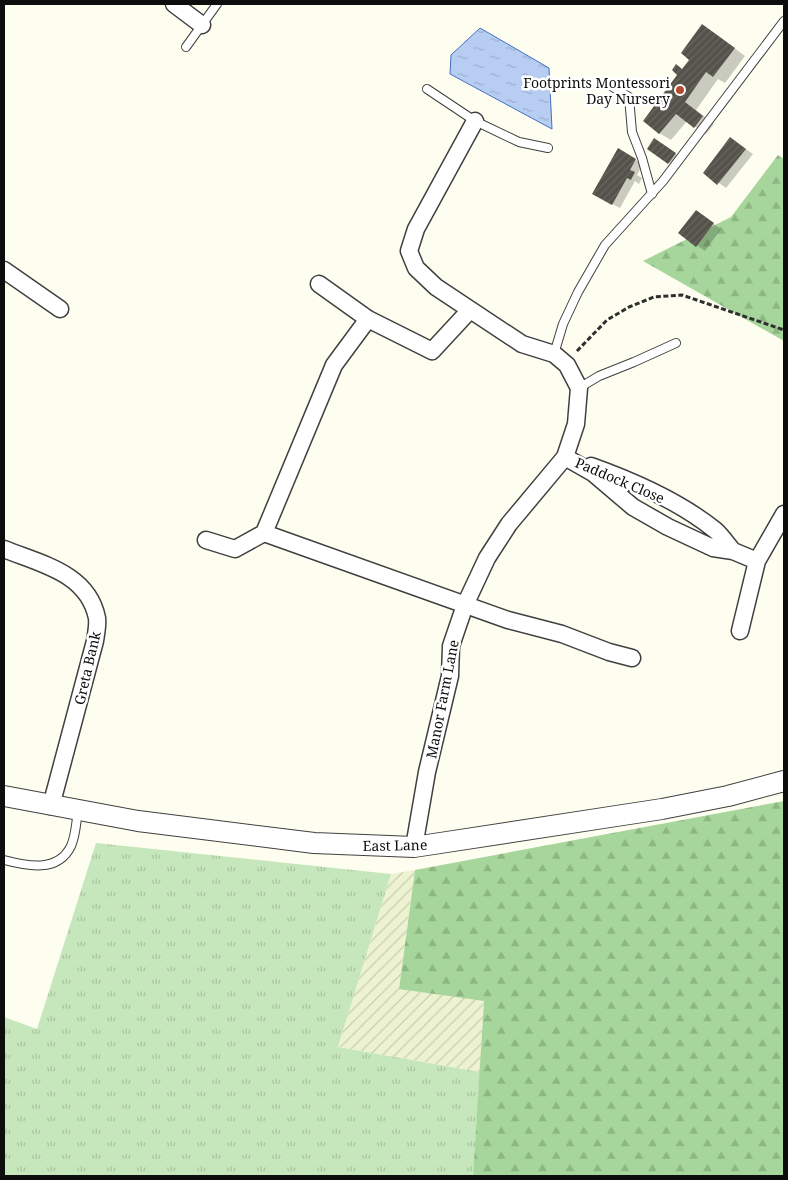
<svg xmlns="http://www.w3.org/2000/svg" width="788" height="1180" font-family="'Noto Serif',serif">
  <defs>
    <pattern id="farmland-furrows" width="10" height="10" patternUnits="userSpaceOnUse" patternTransform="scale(1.25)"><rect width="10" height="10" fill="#edf2d1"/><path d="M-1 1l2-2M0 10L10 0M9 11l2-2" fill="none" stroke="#caceb2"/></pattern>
    <pattern id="grass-tufts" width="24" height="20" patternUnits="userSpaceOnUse" patternTransform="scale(1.25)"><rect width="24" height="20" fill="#c6e6bb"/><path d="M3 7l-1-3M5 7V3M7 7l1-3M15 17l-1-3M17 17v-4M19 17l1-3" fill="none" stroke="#a9c4a0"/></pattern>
    <pattern id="forest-firs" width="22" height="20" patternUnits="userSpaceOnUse" patternTransform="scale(1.25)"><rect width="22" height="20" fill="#a6d69b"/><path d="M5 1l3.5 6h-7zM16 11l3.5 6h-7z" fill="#8eb684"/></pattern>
    <pattern id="water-ripples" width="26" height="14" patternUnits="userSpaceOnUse" patternTransform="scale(1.25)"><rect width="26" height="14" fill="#b7cdf2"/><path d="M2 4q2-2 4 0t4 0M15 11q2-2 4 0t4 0" fill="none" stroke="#9cafce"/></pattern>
    <pattern id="building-hatch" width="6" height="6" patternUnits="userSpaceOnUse" patternTransform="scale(1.25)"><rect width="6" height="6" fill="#55524b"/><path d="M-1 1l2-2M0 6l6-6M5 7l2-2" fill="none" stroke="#686660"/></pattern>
  </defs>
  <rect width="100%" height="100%" fill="#fdfeef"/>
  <path fill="url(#farmland-furrows)" d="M415,870L399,988L484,1000L480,1072L338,1047L391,874Z"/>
  <path fill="url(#grass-tufts)" d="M96,843L391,874L338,1047L480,1072L473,1176H4V1017L37,1029Z"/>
  <path fill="url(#forest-firs)" d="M778,155L784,159V341L643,261L731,217Z
    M784,801V1176H473L484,1001L399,989L415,870Z"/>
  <path fill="url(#water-ripples)" stroke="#436fc4" d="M480,28L549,68L552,129L450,74L451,55Z"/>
  <path fill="#0003" d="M714,33L745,56L725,83L718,79L696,110L714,124L706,134L687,121L671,140L659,133L683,70Z
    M731,139L753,154L726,188L705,173Z
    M658,142L679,156L672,165L648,149Z
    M618,150L643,164L637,175L642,178L639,184L635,181L620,208L594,194Z
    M696,211L721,229L705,251L680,233Z"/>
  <path fill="url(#building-hatch)" d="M702,24L735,48L713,77L706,72L685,102L703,116L694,128L676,114L659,134L643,121L677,75L672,70L676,64L682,69L689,60L681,53Z
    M730,137L746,149L717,185L703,173Z
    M654,138L676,153L668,164L647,149Z
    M618,148L636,159L630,170L635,172L631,180L627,178L612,205L592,194Z
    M696,210L714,223L696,247L678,233Z"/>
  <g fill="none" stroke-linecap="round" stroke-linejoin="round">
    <defs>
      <path id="service" d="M186,47L217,4
        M608,84L629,97L632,132L642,158L652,194
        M427,89L475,121L519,142L548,148
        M554,354L563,324L578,292L605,245L663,181L784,21
        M579,388L599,376L634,362L676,343
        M4,860C27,866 58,873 71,846C76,835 76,822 78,811"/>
      <path id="minor" d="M174,4L202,25
        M4,270L60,309
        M319,284L368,319
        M565,457L593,473L633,507L668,527L713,548L733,551L757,561L784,514
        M591,466C633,481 679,501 715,530C722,536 727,544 733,551
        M264,533L508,620L562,634L609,652L632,658
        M206,540L235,549L264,533L334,365L368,319L432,351L470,310
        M4,549C41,564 88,573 97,618C98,625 96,634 95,641L51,806
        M740,631L757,561
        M414,847L427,772L450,676L451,646L465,605L487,558L509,524L565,457L576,424L579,388L567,365L554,354L522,344L436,287L416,268L409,251L416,229L475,121"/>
      <path id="tertiary" d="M4,796L138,821L314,843L414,847L662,809L728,796L784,781"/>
    </defs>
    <use href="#service" stroke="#404040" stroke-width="10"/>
    <use href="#minor" stroke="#404040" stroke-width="19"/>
    <use href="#tertiary" stroke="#404040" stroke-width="22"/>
    <path stroke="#2f2f2f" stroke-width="3" stroke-dasharray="5 2.5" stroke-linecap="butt" d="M577,351L607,320L629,307L654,297L682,295L784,330"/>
    <use href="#service" stroke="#fff" stroke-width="8"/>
    <use href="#minor" stroke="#fff" stroke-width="16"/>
    <use href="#tertiary" stroke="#fff" stroke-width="20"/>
  </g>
  <circle fill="#b44a2f" stroke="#fff" stroke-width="2" cx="680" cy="90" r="5"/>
  <g text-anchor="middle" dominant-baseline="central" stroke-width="5" stroke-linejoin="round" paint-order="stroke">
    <g font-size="14" fill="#0d0d0d" stroke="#fff" text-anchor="end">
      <text x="670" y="82">Footprints Montessori<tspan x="670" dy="16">Day Nursery</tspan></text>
    </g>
    <g font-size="14" fill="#0d0d0d" stroke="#fff">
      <text transform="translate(620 480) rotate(23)">Paddock Close</text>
      <text transform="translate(87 668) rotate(-77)">Greta Bank</text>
      <text transform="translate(442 699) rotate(-79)">Manor Farm Lane</text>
      <text transform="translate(395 845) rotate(-1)">East Lane</text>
    </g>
  </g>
  <rect width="788" height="1180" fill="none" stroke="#0d0d0d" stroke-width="10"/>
</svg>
